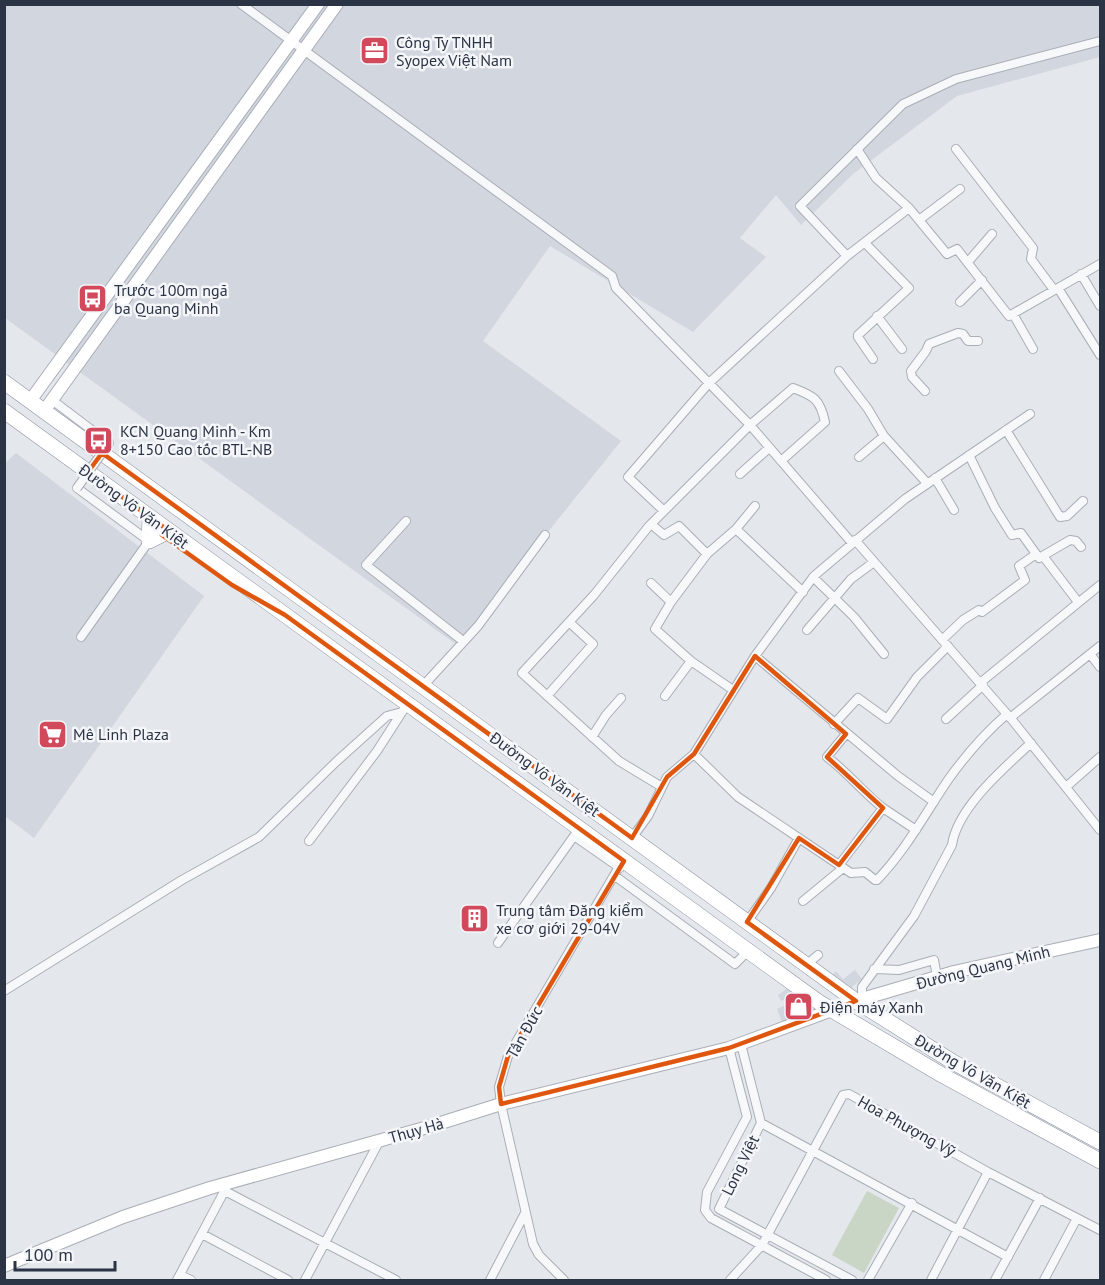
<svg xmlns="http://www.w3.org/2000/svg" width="1105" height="1285" font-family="'PT Sans',sans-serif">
  <rect width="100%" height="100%" fill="#e4e7ec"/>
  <path fill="#d2d6de" d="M5,5H1100V57L957,96L853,174L801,225L776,195L740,238L766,257L693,332L550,246L483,341L621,441L457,645L5,318Z
    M16,453L204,596L34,838L5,816L4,464Z
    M855,970L862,979L846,992L828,979L836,971L843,979Z
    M792,985L817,1006L782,1022L777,1009L786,1005L784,1000L781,1001L778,995Z"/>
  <path fill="#c9d6c5" d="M867,1191L899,1208L864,1273L832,1255Z"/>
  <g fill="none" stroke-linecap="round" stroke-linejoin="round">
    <defs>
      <path id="street" d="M241,4L612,276L616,288L750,425L852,543
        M857,149L876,178L909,208
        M956,149L1033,248L1031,259L1054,290
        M919,220L960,189
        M865,243L909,288L858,335V337L873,359
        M847,256L800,206L903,104L956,79L1100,41
        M968,262L992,234
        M1081,274L1100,306
        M1058,288L1100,355
        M960,302L982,280
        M1013,314L1033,349
        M877,316L902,349
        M839,371L868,409L884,436L927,483
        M925,391L912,377L911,371L926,351L929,344L958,333L963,334L968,341H978
        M52,400L109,443
        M1006,430L1060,517L1067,516L1083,501
        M969,455L995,508L1012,535L1021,533L1039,558L1070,540L1076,541L1081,547
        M859,457L884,436
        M740,474L769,448
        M935,478L954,510
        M77,488L149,541L81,637
        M664,511L628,477L709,383L847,256L909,208L947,254L957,249L1009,316L1100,264
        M406,521L366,565L463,641
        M651,524L664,535L679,526L707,554
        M736,529L803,592
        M855,540L1013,721L1100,830
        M1043,556L1078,602
        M813,577L854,617L884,654
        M651,583L671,602
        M807,630L851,579L874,562
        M942,640L963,620L979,610L982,612L1025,580L1019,566L1036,554
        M1090,654L1100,667
        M755,656L898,776L934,802
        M980,683L1100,585
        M423,686L478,626L545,535
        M733,690L691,661L655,629L671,602L707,554L736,529L755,506
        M547,696L593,644L569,622
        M665,696L691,661
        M1010,718L1100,646
        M946,719L983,685
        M834,724L858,698L887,719L917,677L948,646
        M846,734L827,757C847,772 863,792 883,808
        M592,737L606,715L621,698
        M694,754L738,797L839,865
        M662,787L619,761L522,673L594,595L649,526L750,425L793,388C814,396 820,399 825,422L781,461
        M1066,787L1100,757
        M916,830L883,808L839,865L851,873L865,872L875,880H877C906,850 925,814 948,780C965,756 984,734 1007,714
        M574,836L620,868
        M632,838L648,816L667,777L694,754L755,656L814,576L905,499L1030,414
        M309,841L377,751L404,709
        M615,876L735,964L748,951
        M803,901L843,868
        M747,922L771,888L799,838
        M498,943L579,829
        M806,965L818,955
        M874,969L899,970L934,960L937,977
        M4,991L182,880L259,837L337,761L387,716L402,712
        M862,999V987L914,916L952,845C957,808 1004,768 1031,743
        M729,1048L747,1117L707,1192L705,1210L711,1218L826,1280
        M761,1123L1008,1257
        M225,1191L396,1280
        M719,1209L761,1123L741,1044
        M719,1209L852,1280
        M202,1234L288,1280
        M180,1275L191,1280
        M177,1280L226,1188
        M305,1280L380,1140
        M490,1280L525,1213
        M564,1280L539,1255L533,1244L501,1104L499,1087L508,1056L623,860
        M730,1280L762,1245L843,1095L849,1094L988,1172L1100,1230
        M868,1280L912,1203
        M931,1280L988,1172
        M995,1280L1040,1198
        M1044,1280L1077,1218"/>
      <path id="secondary" d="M30,401L318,4
        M44,411L337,4
        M4,1266L123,1217L210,1188L428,1127L501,1104L729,1048L862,999L954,972L1100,940"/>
      <path id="highway" d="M4,382L856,1001L953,1062L1100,1142
        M4,411L820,1003L942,1075L1100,1161
        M150,518L149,541L169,531"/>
    </defs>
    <use href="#street" stroke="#a9aeb7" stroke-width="10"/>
    <use href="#secondary" stroke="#a9aeb7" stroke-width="14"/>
    <use href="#highway" stroke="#8b94a3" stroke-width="16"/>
    <use href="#street" stroke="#f7f8fa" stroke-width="8"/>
    <use href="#secondary" stroke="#fff" stroke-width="12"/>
    <use href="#highway" stroke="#fff" stroke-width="15"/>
    <defs>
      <path id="street-bridge" d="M77,488L109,443"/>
    </defs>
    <use href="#street-bridge" stroke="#a9aeb7" stroke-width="10" stroke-linecap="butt"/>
    <use href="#street-bridge" stroke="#f7f8fa" stroke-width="8"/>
  </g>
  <path fill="none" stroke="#df570f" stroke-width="4.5" stroke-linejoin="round" d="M102,453L632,838L667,777L694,754L755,656L846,734L827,757L883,808L839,865L799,838L747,922L856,1001L729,1048L501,1104L499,1087L508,1056L624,861L285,615L232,585L162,535L169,531L88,472Z"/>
  <defs>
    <symbol id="office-square" viewBox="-11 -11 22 22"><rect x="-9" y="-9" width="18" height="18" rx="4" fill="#d1495b" stroke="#f4f6f9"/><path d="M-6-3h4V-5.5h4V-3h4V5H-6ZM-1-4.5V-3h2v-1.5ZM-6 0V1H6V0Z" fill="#fff"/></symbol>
    <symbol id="bus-square" viewBox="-11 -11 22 22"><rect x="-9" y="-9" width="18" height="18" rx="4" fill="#d1495b" stroke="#f4f6f9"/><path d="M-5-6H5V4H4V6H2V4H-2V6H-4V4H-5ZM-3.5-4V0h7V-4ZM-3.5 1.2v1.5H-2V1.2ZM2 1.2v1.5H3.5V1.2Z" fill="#fff"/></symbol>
    <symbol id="supermarket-square" viewBox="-11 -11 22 22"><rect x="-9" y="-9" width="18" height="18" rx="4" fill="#d1495b" stroke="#f4f6f9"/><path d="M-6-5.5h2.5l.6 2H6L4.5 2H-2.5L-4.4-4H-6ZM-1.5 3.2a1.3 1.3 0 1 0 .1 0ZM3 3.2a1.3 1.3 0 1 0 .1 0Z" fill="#fff"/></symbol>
    <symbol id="building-square" viewBox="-11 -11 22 22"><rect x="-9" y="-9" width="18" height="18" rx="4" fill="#d1495b" stroke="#f4f6f9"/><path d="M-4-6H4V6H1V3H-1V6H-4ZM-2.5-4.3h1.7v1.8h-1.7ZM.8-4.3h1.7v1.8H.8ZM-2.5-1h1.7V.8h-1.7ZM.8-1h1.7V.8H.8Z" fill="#fff"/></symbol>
    <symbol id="shop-square" viewBox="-11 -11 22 22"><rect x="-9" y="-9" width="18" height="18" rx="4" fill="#d1495b" stroke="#f4f6f9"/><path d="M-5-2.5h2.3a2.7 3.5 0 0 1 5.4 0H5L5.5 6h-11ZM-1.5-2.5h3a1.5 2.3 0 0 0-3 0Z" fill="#fff"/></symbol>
  </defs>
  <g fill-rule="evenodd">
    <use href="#office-square" x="358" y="34" width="33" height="33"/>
    <use href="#bus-square" x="76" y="282" width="33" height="33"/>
    <use href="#bus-square" x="82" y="424" width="33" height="33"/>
    <use href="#supermarket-square" x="36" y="718" width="33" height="33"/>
    <use href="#building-square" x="458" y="902" width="33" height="33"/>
    <use href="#shop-square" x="782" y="990" width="33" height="33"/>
  </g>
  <g text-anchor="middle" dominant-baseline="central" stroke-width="5" stroke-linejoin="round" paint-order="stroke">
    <g font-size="16" fill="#2b3445" stroke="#f4f6f9" text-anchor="start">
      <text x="396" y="42">Công Ty TNHH<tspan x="396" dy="18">Syopex Việt Nam</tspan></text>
      <text x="114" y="290">Trước 100m ngã<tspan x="114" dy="18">ba Quang Minh</tspan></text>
      <text x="120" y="431">KCN Quang Minh - Km<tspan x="120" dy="18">8+150 Cao tốc BTL-NB</tspan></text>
      <text x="73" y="734">Mê Linh Plaza</text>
      <text x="496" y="910">Trung tâm Đăng kiểm<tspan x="496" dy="18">xe cơ giới 29-04V</tspan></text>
      <text x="820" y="1007">Điện máy Xanh</text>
    </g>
    <g font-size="16" fill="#2b3445" stroke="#f4f6f9">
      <text transform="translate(134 506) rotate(36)">Đường Võ Văn Kiệt</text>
      <text transform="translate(545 774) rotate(36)">Đường Võ Văn Kiệt</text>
      <text transform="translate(983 967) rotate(-14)">Đường Quang Minh</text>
      <text transform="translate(524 1032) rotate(-61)">Tân Đức</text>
      <text transform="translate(973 1071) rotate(30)">Đường Võ Văn Kiệt</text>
      <text transform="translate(907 1126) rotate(29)">Hoa Phượng Vỹ</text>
      <text transform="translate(416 1130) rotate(-16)">Thụy Hà</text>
      <text transform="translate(740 1165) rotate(-64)">Long Việt</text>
    </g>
  </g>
  <rect width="1105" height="1285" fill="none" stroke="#2b3445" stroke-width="12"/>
  <path d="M15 1261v9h100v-9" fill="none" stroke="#2b3445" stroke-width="3"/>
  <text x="24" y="1261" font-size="18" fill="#2b3445" stroke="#f4f6f9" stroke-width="4.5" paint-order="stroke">100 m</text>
</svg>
